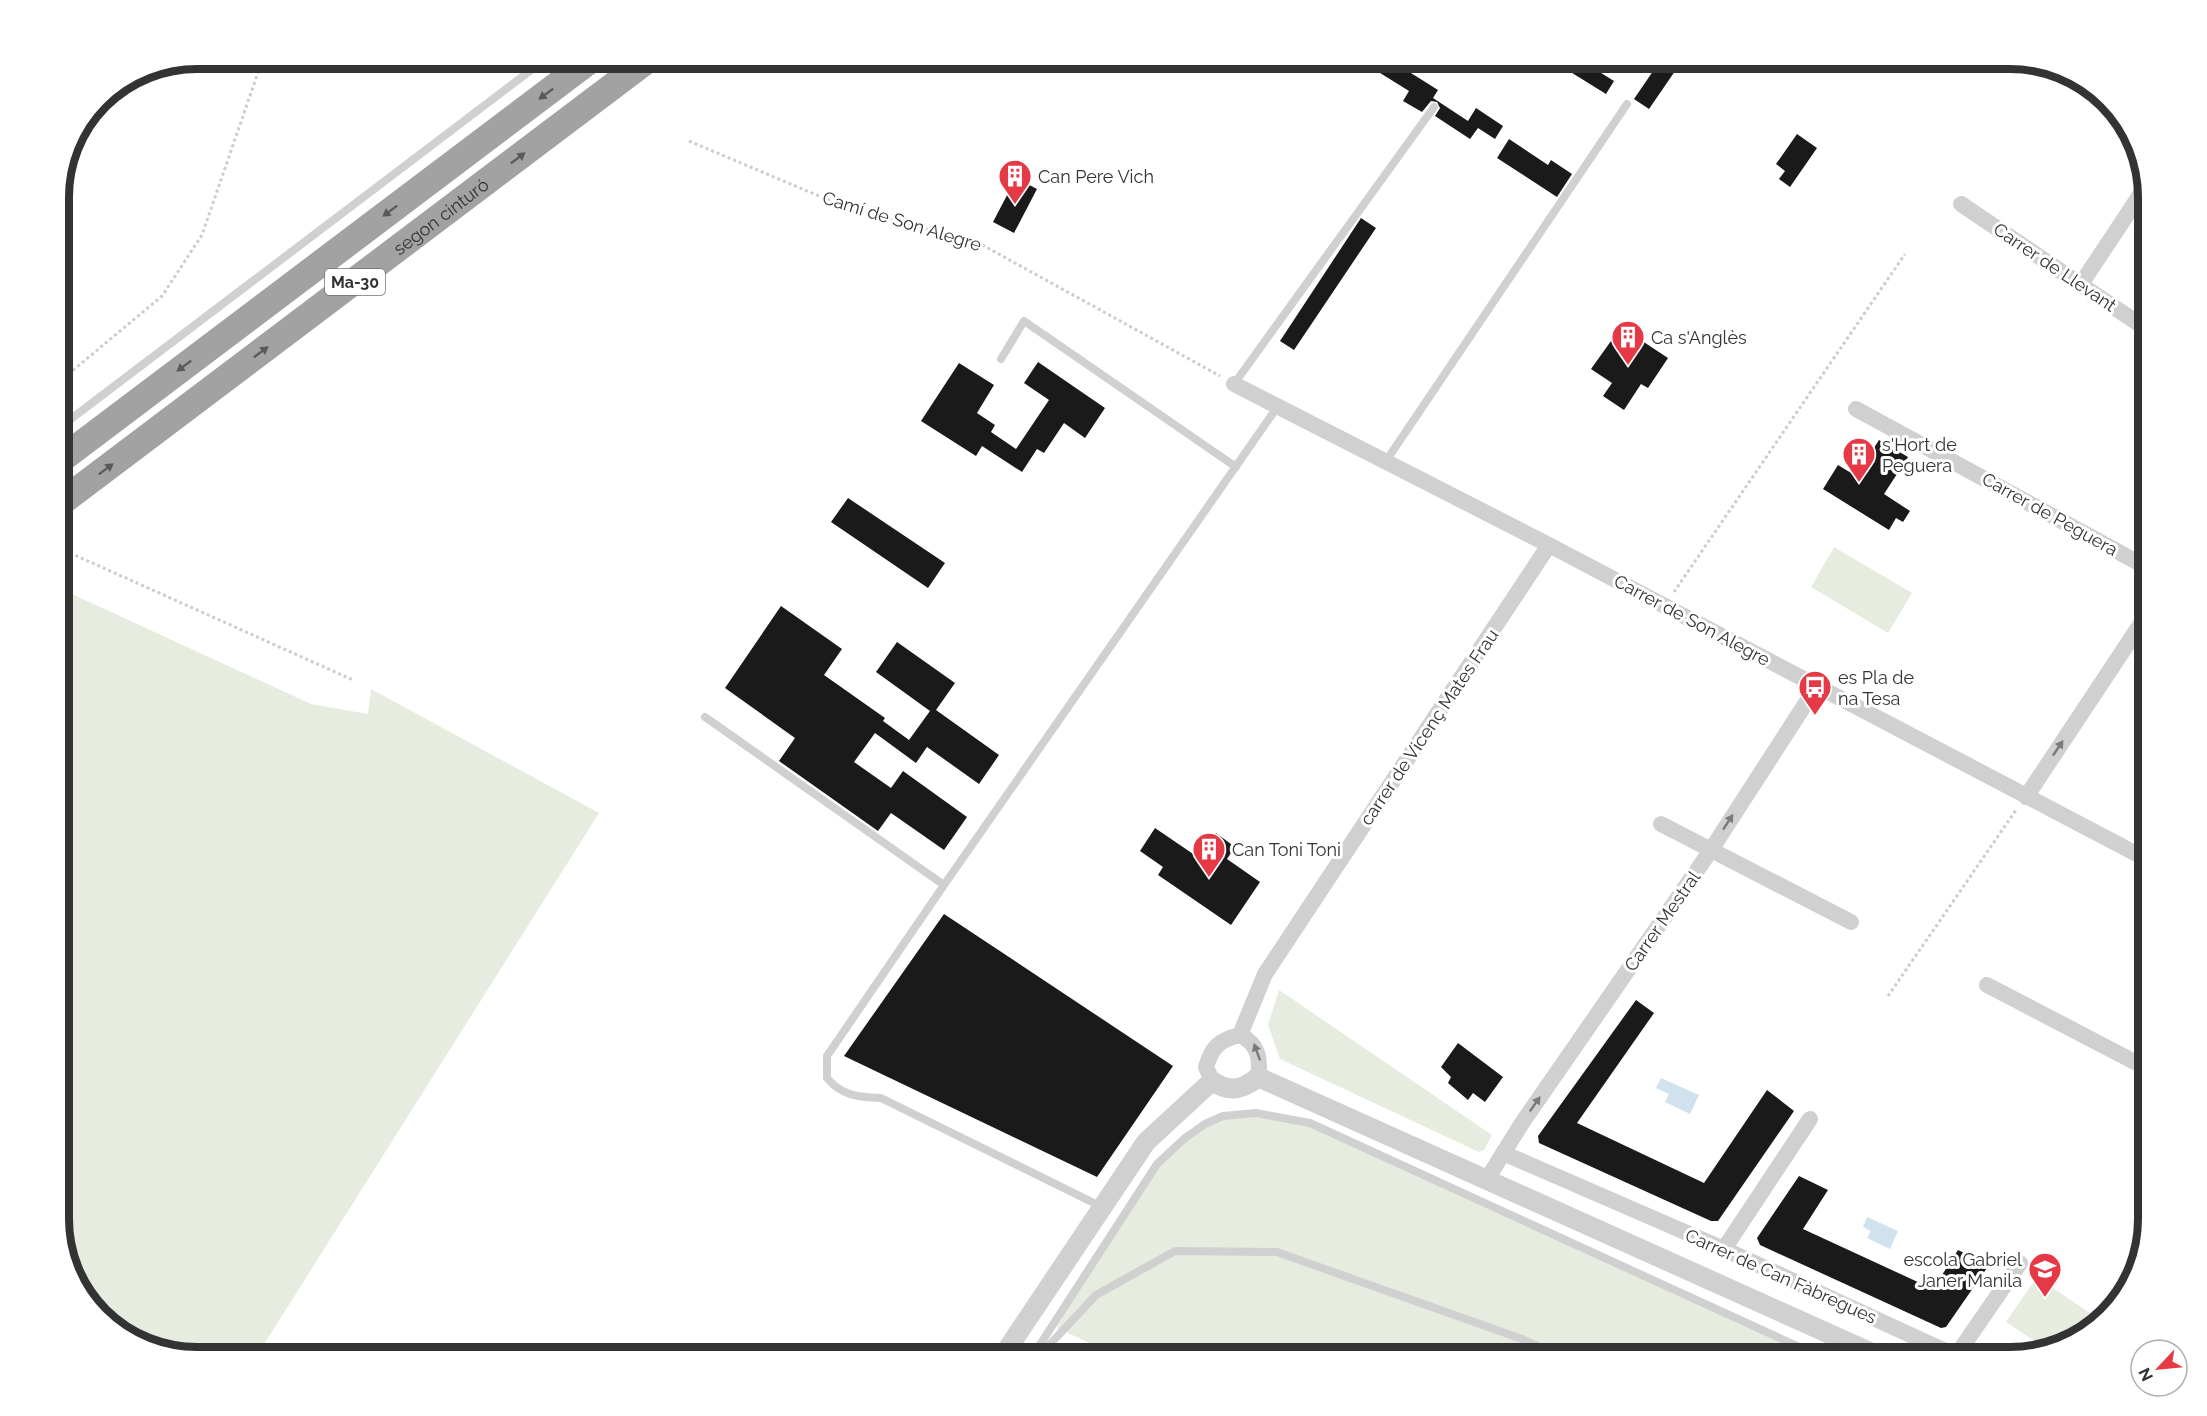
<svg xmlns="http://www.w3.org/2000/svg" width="2207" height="1416" font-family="Raleway,sans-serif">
  <rect width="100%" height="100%" fill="#fff"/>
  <path fill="#e6ecdf" d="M1834,547L1912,593L1888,633L1811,587Z
    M72,594L311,704L368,714L371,689L599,813L256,1357H197L120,1334L77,1289L59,1228V596Z
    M1279,990L1492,1135L1484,1150L1479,1152L1280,1059L1268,1025Z
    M1256,1113L1310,1123L1820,1357H1120L1057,1328C1087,1271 1160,1134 1224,1116C1234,1113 1246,1114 1256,1113Z
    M2037,1277L2100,1320L2079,1339L2045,1348L2006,1322Z"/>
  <path fill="#cfe2ee" d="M1661,1078L1699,1095L1690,1114L1665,1102L1669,1094L1656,1088Z
    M1867,1217L1898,1231L1890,1249L1867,1238L1871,1231L1863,1227Z"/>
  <path fill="#1a1a1a" d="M1356,58H1387L1438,90L1433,98L1468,121L1476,108L1503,126L1495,139L1478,128L1470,139L1435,116L1440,108L1437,102L1431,101L1422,112L1403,101L1409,91Z
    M1548,58H1577L1614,81L1606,94Z
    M1662,58H1684L1649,109L1634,99Z
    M1797,134L1817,148L1790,187L1779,179L1785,171L1776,164Z
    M1509,139L1548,165L1551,160L1572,174L1557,197L1497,158Z
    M1016,178L1037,189L1014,233L993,222Z
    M1361,218L1376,228L1294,350L1280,341Z
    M1621,327L1668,358L1648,388L1641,384L1624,410L1603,396L1612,383L1591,369Z
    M1038,362L1105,408L1085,438L1064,423L1044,453L1037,449L1022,472L982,446L976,456L921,421L959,363L994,385L977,413L995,425L991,432L1016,449L1049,400L1024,383Z
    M1879,440L1908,457L1884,494L1910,511L1903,522L1896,518L1889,530L1823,489L1838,465L1856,476Z
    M848,498L945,563L928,588L831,522Z
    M781,606L842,649L824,675L885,718L883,721L909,740L930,711L876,672L897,642L955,683L936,710L999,755L979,784L927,747L916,763L875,733L854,762L891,788L903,771L967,817L944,850L891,813L878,831L779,761L795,738L725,688Z
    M1155,828L1199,858L1216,833L1235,847L1227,859L1260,882L1231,925L1158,875L1163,867L1140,851Z
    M944,914L1173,1066L1097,1177L844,1056Z
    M1636,1000L1654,1013L1577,1123L1704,1183L1767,1090L1794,1111L1718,1221H1711L1539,1143L1538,1136Z
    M1458,1043L1503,1077L1485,1102L1473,1093L1468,1100L1448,1083L1451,1077L1441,1067Z
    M1799,1176L1828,1190L1803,1229L1933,1289L1958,1250L1989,1265L1946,1327L1941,1328L1760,1245L1757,1238Z"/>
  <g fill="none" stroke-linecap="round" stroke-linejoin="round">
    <path stroke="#cdcdcd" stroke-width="3" stroke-dasharray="3 3" stroke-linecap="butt" d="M689,141L852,210L977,242L1220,376
      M59,382L162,296L202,235L263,58
      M59,548L353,680
      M1674,592L1905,254
      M1888,996L2016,810"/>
    <path stroke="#d0d0d0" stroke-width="8" d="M1001,359L1024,321L1236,467
      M1234,384L1434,107
      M59,428L547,58
      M1386,461L1627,104
      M705,717L944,885L1278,406
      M944,885L827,1056V1078C842,1096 858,1097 881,1098L1102,1207
      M1032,1357L1157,1164L1185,1138L1205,1124L1223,1116L1256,1113L1310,1123L1821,1357
      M1038,1357L1096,1295L1175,1251L1277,1252L1522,1339L1561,1357"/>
    <path stroke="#d0d0d0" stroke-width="16" d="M1961,204L2148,330
      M2081,284L2146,186
      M1234,384L1549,545L2148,860
      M1856,409L2148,568
      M2026,797L2148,613
      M1661,824L1851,922
      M1987,985L2148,1069
      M1240,1035L1265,974L1549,545
      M1212,1081L1206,1067C1212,1047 1219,1040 1240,1035C1258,1044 1261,1058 1258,1077
      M1503,1153L1724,1249L1956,1356L2020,1263
      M1486,1181L1522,1123L1711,850L1817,686
      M1724,1249L1810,1119"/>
    <path stroke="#d0d0d0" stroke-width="20" d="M1002,1357L1146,1142L1212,1081C1229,1093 1243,1090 1258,1077L1881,1357"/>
    <g stroke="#a2a2a2" stroke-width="27">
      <path d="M59,461L593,58"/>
      <path id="s1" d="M59,504L650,58"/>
    </g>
  </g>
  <defs><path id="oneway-solid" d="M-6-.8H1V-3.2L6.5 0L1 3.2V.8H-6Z" transform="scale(1.5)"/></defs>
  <g fill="#5a5a5a">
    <use href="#oneway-solid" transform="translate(546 94) rotate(143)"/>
    <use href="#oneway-solid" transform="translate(518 158) rotate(-37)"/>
    <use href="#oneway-solid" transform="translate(390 211) rotate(143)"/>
    <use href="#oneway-solid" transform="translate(261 352) rotate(-37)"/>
    <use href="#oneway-solid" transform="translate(184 366) rotate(143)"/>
    <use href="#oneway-solid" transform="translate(106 469) rotate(-37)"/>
  </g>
  <g fill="#7a7a7a">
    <use href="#oneway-solid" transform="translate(2058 748) rotate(-56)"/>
    <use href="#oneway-solid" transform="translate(1728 822) rotate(-57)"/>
    <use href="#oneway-solid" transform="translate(1257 1052) rotate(-110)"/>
    <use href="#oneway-solid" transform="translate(1535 1104) rotate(-55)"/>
  </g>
  <defs>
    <symbol id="building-pin" viewBox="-11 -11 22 30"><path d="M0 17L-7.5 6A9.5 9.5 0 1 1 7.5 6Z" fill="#e63946" stroke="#fff"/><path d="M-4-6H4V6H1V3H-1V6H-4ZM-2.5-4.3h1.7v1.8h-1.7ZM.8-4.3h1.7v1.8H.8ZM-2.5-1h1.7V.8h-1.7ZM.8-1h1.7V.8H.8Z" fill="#fff"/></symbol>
    <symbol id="bus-pin" viewBox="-11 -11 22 30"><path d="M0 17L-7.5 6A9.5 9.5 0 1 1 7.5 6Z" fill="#e63946" stroke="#fff"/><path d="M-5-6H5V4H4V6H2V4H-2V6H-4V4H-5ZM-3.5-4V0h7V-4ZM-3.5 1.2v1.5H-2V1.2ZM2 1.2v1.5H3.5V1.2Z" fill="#fff"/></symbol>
    <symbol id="school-pin" viewBox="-11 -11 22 30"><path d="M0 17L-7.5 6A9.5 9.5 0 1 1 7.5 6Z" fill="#e63946" stroke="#fff"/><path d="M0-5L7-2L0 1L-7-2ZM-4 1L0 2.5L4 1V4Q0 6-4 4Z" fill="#fff"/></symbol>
  </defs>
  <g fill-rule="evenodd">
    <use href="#building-pin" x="996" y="157" width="38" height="52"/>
    <use href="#building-pin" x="1609" y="318" width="38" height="52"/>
    <use href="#building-pin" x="1840" y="435" width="38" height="52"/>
    <use href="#bus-pin" x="1796" y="668" width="38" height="52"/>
    <use href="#building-pin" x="1190" y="830" width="38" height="52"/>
    <use href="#school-pin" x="2026" y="1250" width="38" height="52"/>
  </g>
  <g text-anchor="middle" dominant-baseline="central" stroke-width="6" stroke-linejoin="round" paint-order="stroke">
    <rect fill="#fff" stroke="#707070" stroke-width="1.5" x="325" y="269" width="60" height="26" rx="4.5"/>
    <g font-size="16" font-weight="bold" fill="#333">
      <text x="355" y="282">Ma-30</text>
    </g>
    <g font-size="18" fill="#333" stroke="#fff" text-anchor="start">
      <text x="1038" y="176">Can Pere Vich</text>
      <text x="1651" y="337">Ca s'Anglès</text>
      <text x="1882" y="444">s'Hort de<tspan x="1882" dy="21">Peguera</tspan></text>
      <text x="1838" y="677">es Pla de<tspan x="1838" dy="21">na Tesa</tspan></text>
      <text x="1232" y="849">Can Toni Toni</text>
      <text x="2022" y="1259" text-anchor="end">escola Gabriel<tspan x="2022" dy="21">Janer Manila</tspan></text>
    </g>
    <g font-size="18" fill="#333" stroke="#fff">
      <text stroke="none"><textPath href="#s1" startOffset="478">segon cinturó</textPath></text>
      <text transform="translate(902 221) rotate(17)">Camí de Son Alegre</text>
      <text transform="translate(2055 267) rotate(34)">Carrer de Llevant</text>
      <text transform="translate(2050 514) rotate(29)">Carrer de Peguera</text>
      <text transform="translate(1692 620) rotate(28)">Carrer de Son Alegre</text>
      <text transform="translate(1429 727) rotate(-56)">carrer de Vicenç Mates Frau</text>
      <text transform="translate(1662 921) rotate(-55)">Carrer Mestral</text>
      <text transform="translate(1781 1276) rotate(24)">Carrer de Can Fàbregues</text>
    </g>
  </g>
  <path d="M0 0H2207V1416H0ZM197 69H2010A128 128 0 0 1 2138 197V1219A128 128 0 0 1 2010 1347H197A128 128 0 0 1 69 1219V197A128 128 0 0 1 197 69Z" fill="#fff" fill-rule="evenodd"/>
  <path fill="none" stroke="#333" stroke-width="8" d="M197 69H2010A128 128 0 0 1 2138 197V1219A128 128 0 0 1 2010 1347H197A128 128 0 0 1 69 1219V197A128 128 0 0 1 197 69Z"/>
  <g transform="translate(2159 1368) rotate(244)"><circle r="28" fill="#ffffff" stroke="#adadad" stroke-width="1.5"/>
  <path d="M0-4.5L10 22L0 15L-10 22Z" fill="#e63946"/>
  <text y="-9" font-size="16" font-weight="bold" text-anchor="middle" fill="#333333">N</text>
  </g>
</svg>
